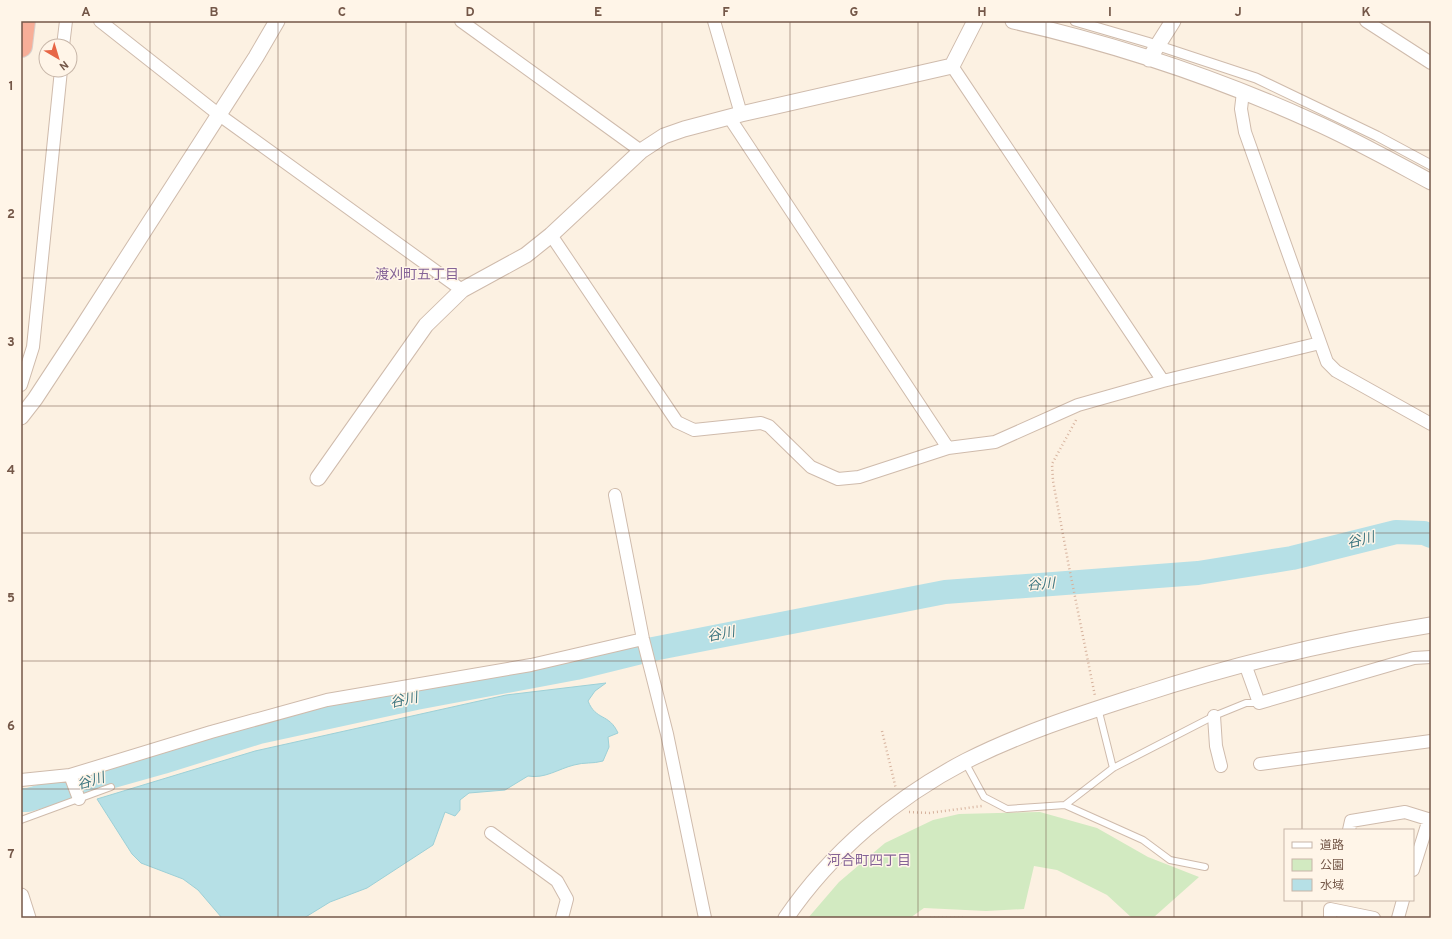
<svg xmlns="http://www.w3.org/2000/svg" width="1452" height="939" font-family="Overpass,'Noto Sans JP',sans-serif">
  <rect width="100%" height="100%" fill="#fcf1e2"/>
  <path fill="#d2eac1" d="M1040,812L1097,828L1148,857L1199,877L1154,917L1132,918L1107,895L1057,870L1034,866L1024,909L986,911L924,908L910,918H808L839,882L885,843L933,820L959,814Z"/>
  <path fill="#b6e0e6" stroke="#9dd0d7" d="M606,683L595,691L588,701C596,721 609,713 618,733L608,737L609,747L603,761C593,764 584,762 574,765C558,769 545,779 528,776L505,790L469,793L460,800V810L455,816L445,812L433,845L367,888L330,902L304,918H222L198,890L183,879L141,863L132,854L97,799L255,751L506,695Z"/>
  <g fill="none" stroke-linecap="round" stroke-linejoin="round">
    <path stroke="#b6e0e6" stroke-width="24" d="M21,800H28L163,762L259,732L416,698L576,668L653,649L945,592L1198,573L1292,558L1396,532L1424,533L1431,536"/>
    <defs>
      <path id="service" d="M1100,716L1113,768
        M965,762L984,797L1007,809L1065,805L1113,768L1214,716L1246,703H1259
        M1065,805L1143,840L1170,860L1205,867
        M21,820L111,787"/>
      <path id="pedestrian" d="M1075,21L1147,42L1256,78L1377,136L1431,165"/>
      <path id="minor" d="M100,21L218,114L462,290
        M461,21L641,151
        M714,21L741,114
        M1366,21L1431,63
        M63,46L66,21
        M952,66L1163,381
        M1243,92L1241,109L1245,132L1327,362L1336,371L1431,424
        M729,117L948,448
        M551,235L677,422L694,430L761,423L769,426L811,467L838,479L859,477L948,448L995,442L1078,405L1163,381L1320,343
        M21,385L33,347L61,70
        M615,495L643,639L667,734L705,918
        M1245,664L1259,703L1414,658L1431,657
        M1214,716L1216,746L1221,766
        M1260,764L1431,741
        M70,775L79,799
        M21,780L70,775L211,732L327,700L531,665L643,639
        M1349,830L1351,821L1405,812L1431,820
        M491,833L557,881L567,899L562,918
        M1413,870L1429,819
        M1330,918V909L1374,918
        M1398,918L1403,900"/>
      <path id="tertiary" d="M1013,21C1115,44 1217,78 1312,121C1353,139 1392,161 1431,182
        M1149,59L1173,21
        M21,417L35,399L81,329L256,57L277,21
        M318,478L426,325L462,290L526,255L551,235L641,151L664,136L684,129L741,114L952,66L975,21
        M21,896L28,918
        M786,918C831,852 895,798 966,761C1021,733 1081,714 1140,695C1235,664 1332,641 1431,625"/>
      <path id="motorway" d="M21,46L24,21"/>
    </defs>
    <use href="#service" stroke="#cfbbac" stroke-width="8"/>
    <use href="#pedestrian" stroke="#cfbbac" stroke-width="11"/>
    <use href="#minor" stroke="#cfbbac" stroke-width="14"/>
    <use href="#tertiary" stroke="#cfbbac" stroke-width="17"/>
    <use href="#motorway" stroke="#d8d0cc" stroke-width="24"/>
    <path stroke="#d6b29d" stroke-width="2.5" stroke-dasharray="1 3" stroke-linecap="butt" d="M1076,420L1052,464L1053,481L1069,567L1095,696
      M882,731L896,789
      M909,812L929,813L982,806
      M930,918H966"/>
    <use href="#service" stroke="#fff" stroke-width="6"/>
    <use href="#pedestrian" stroke="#fff" stroke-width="9"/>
    <use href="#minor" stroke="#fff" stroke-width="12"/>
    <use href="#tertiary" stroke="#fff" stroke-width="15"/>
    <use href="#motorway" stroke="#f7ae98" stroke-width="22"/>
  </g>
  <path fill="none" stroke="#745748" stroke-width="1" stroke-opacity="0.55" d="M150,21V918M278,21V918M406,21V918M534,21V918M662,21V918M790,21V918M918,21V918M1046,21V918M1174,21V918M1302,21V830M21,150H1431M21,278H1431M21,406H1431M21,533H1431M21,661H1431M21,789H1431M1302,900V918"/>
  <g text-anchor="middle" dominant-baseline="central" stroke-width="3" stroke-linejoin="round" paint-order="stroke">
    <g font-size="14" fill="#856497" stroke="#fff5e8">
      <text x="417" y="275">渡刈町五丁目</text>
      <text x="869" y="861">河合町四丁目</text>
    </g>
    <g font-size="14" font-style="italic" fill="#3f7781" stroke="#fff5e8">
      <text transform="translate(1361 541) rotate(-14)">谷川</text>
      <text transform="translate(1041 585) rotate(-4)">谷川</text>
      <text transform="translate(721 635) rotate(-11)">谷川</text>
      <text transform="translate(404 701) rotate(-12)">谷川</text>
      <text transform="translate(91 782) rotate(-16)">谷川</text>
    </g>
  </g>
  <rect width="1452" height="939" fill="none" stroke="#fff5e8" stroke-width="44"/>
  <rect x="1284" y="829" width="130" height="72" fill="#fff5e8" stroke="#c7b6a8"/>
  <rect x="1292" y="842" width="20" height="6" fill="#ffffff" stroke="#c7b6a8"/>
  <text x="1320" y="849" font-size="12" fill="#745748">道路</text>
  <rect x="1292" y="859" width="20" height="12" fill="#d2eac1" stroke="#c7b6a8"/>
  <text x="1320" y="869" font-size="12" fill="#745748">公園</text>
  <rect x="1292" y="879" width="20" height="12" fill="#b6e0e6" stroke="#c7b6a8"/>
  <text x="1320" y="889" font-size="12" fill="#745748">水域</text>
  <g transform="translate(58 58) rotate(142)"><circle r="19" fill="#fff5e8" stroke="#c7b6a8"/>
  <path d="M0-3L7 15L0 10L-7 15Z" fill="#e76646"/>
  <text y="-6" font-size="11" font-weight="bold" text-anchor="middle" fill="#745748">N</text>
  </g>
  <rect x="22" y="22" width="1408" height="895" fill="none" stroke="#745748" stroke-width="1.5"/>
  <g font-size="13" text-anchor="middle" font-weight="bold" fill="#745748">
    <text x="86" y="16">A</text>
    <text x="214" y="16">B</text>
    <text x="342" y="16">C</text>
    <text x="470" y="16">D</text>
    <text x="598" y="16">E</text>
    <text x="726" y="16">F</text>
    <text x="854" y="16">G</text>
    <text x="982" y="16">H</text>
    <text x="1110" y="16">I</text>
    <text x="1238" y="16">J</text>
    <text x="1366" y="16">K</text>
    <text x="11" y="90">1</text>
    <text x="11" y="218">2</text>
    <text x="11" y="346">3</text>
    <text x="11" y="474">4</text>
    <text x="11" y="602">5</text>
    <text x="11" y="730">6</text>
    <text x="11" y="858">7</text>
  </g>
</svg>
